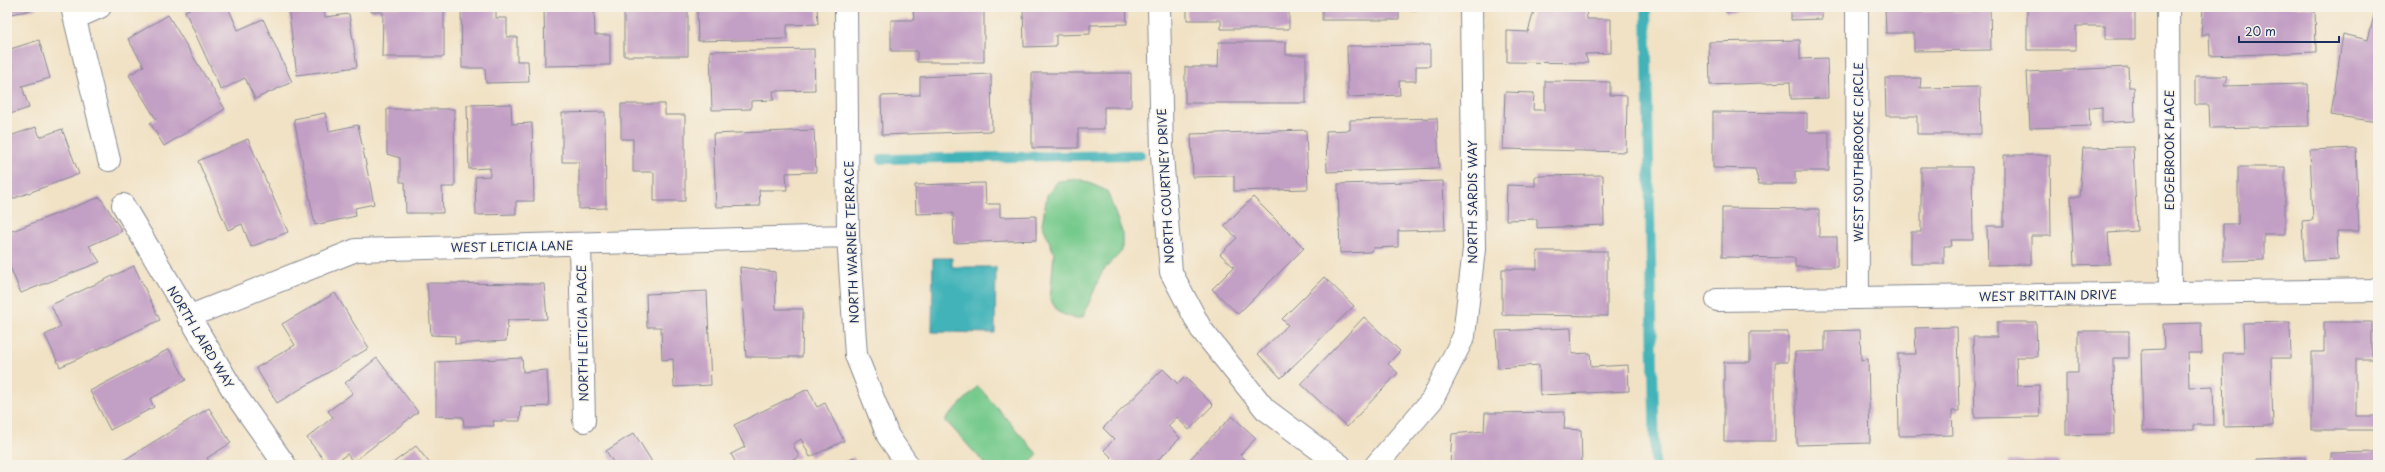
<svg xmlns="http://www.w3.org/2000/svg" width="2385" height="472" font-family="'Playpen Sans',sans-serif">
  <rect width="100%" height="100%" fill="#f7f3e8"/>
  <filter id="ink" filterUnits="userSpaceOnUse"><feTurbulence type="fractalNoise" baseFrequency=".025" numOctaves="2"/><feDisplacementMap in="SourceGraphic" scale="8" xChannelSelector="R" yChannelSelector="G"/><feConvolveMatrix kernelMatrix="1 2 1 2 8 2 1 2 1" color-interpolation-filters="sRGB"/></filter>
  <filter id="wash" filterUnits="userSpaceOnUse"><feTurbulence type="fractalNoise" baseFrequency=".012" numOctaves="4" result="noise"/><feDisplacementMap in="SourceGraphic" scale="16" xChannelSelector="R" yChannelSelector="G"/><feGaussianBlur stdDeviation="0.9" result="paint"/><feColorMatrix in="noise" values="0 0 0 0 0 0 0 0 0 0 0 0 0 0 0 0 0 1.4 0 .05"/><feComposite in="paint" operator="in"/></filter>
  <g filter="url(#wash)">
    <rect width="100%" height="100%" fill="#f1e2c5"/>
    <path fill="#77ca8d" stroke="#497c76" d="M1080,179L1107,191L1122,232V251L1102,272L1083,317L1075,319L1058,312L1050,299L1054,253L1042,224L1047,195L1058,181Z
      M978,386L1038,455L1028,465H986L945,420Z"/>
    <path fill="#42b3b9" stroke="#2e718c" d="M933,258H952V267H996L995,333L932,332Z"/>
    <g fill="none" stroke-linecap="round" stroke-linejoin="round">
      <path stroke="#42b3b9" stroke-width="10" d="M1646,7L1655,465
        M882,159L1140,155"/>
    </g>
    <g id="blocks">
      <path fill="#c29fc4" d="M7,7H35L36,9L7,15Z
        M194,7H228L238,30L263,19L292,82L255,99L245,78L221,90L185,11Z
        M288,7H324L325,17L349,14L357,67L297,75Z
        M371,7L444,8V57H382L383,12H371Z
        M461,7H496V18H507V37H517V61H528L529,82L486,83L485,68H462Z
        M544,7H594L595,35H610V65L545,66Z
        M624,7L688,8V56H624Z
        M697,7H817L818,24L787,25V39L698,41Z
        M1023,7H1126L1127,24L1090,25V34L1056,35V46L1024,47Z
        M1187,7H1289V29H1221V20H1187Z
        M1322,7H1444V10H1399V20H1322Z
        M1535,7H1586L1587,19H1611V53L1585,54L1588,63L1507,62V31L1528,32Z
        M1725,7H1822V19L1791,20V9L1725,12Z
        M1885,7H1920L1921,12L1978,11V7H1990L1991,50L1914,51V33H1886Z
        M2027,7H2135V39H2105V26H2076V50H2027Z
        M2203,7H2315L2316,52L2210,56L2209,33L2201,35Z
        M2376,7H2378V122L2331,115L2343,34L2368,40Z
        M984,9V62H917V51H891V20H914L913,10Z
        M168,15L225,109L164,146L150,123L156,119L129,75L144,66L128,39Z
        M39,40L50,78L22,86L29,108L7,115V50Z
        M1800,40V59L1827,58L1828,98L1791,99L1790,82L1710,85L1709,42Z
        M1219,42H1286V55H1306V103H1185V67H1218Z
        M1430,45V66H1416V81H1399L1400,95L1348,97L1347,46Z
        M814,49L815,90L773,91L774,100L751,101V109L712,110L710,51Z
        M2128,67L2129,87H2134L2135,121L2102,123V107L2089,108L2090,126L2030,128L2027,72Z
        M1032,73H1131V107H1104V129H1078V148H1032Z
        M991,74L992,131L882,135L881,96L920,95V77Z
        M2195,76H2227L2224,86L2308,84L2309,126L2210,128L2209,105H2195Z
        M1885,78H1921L1920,88L1980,87L1981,134H1917V116H1886Z
        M1545,81L1610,82V95L1627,96L1626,152L1503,149L1505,92L1534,93L1533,110H1545Z
        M511,104L512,124L532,123L534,201H516V214L476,215L475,177L490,176V168L469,169L467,105Z
        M621,104H665V115H685V201H654V172H633V139H621Z
        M387,109H454L455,187H442L443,213H406L405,182H400V158L387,154Z
        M605,112L606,208L579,209V162H562V113Z
        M1713,112L1807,113V132H1829V171H1795V184H1759L1755,169L1713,168Z
        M325,113L329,131L358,125L374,204L355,208L356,216L315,225L294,119Z
        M1437,118L1439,168L1327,172L1326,131L1350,130V120Z
        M36,127L40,137L62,129L79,174L7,201V137Z
        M814,130L816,172L786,173L787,190H759L760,206L716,207L713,134Z
        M1306,130L1308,189L1234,191V176L1193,177L1191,134Z
        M248,139L288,232L251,247L242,224L228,230L198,161Z
        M2133,147L2137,231L2108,233L2110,264L2074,265L2071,197H2079L2083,148Z
        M2356,148L2359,231H2337L2338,259L2304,261L2302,221L2313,220L2310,150Z
        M2004,155H2050L2051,236H2031V264L1988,265L1987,226H2004Z
        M1921,167H1972L1973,240H1951L1952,246H1944V264H1911V232H1921Z
        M2238,167H2285V234H2264V260L2223,261V224H2238Z
        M1603,175L1604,225L1537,228V219L1506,220L1507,185L1535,186V176Z
        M1443,181L1445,230L1398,231V247L1373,248L1370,252L1340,253L1338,184Z
        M985,183L986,204H1000V217L1036,216V240L954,243L953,213L916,214L915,185Z
        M100,197L122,231L89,246L100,262L21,293L7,260V233Z
        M1253,197L1304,248L1238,314L1212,289L1234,267L1220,254L1237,238L1224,226Z
        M1722,208L1819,209V237H1837V267H1795V258L1722,257Z
        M1537,251H1607V316L1502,315V269H1537Z
        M134,266L160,320L60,367L45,335L61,327L51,305Z
        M740,267L775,272L776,309H803L802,357H746Z
        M1324,277L1354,306L1281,378L1258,354L1288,325L1282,319Z
        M427,283L544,284L547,319L508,320L506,341L455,344V336L431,335Z
        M707,291L711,385L674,387L673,359L662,360L661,327H647L646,294Z
        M335,293L369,348L277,403L256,368L295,345L282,324Z
        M1364,317L1400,351L1388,364L1398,373L1347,427L1301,384Z
        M1997,322H2036L2037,357H2016L2017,386L2039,385L2040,417L1975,418L1973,337H1997Z
        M2290,322L2291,358H2271L2273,426L2224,427L2223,353H2244L2243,323Z
        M2324,322H2372V359H2356V416H2376V430H2312V352H2324Z
        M2201,323L2202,353H2188L2189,387L2213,386L2214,425H2194V430L2143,431L2141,350L2164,349L2163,324Z
        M1957,327L1959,411H1952L1953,435L1899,436L1898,354H1916L1915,328Z
        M1571,328L1572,354L1590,353L1591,367L1628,365L1629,391L1540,395L1539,365L1498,368L1496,331Z
        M1860,330L1861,360L1868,359L1870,443L1797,445L1795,352L1825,351V331Z
        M2078,331H2129V358H2113L2114,434L2066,435V373H2078Z
        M1750,332H1788V362H1775V441H1724V362H1750Z
        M169,349L186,380L150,399L154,407L110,430L90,391Z
        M377,358L418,412L353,462L347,454L332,465H328L307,438L333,417L328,411L353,393L345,383Z
        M522,358L523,372L547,370L549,406L521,407L520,421H493L494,426H464L463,417L436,416V362Z
        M1163,369L1178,384L1185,377L1213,405L1189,430L1177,417L1168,426L1180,438L1153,465H1119L1104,450L1114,439L1103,428Z
        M808,389L817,407L825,403L844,441L810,457L801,439L793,444L799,457L783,465H737L731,454L745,447L734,425Z
        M209,408L231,443L207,458L211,465H116Z
        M1565,412L1564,429L1581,430L1582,465H1450L1452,434L1484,431L1485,413Z
        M1232,416L1256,438L1240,455L1245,459L1239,465H1184Z
        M634,433L654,465H615L606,451Z
        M416,446L431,465H390Z
        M2378,452V465H2331V453Z
        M853,457L858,465H841Z
        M2305,457V465H2257V459Z
        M2008,461H2059V465H2008Z
        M1761,463H1793V465H1761Z"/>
    </g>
  </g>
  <g filter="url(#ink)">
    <use href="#blocks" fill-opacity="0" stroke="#868892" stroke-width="1"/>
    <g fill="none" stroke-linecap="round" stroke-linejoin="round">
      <defs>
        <path id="street" d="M72,7L109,160
          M846,7L848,236L856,355L888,436L908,465
          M1159,7L1162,155L1171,272L1201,329L1265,409L1340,465
          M1857,7L1858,298
          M2168,7L2170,293
          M75,18L100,7
          M123,205L237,397L285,465
          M580,245L584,421
          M1717,300L2378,290
          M188,317L356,250L848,236
          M1376,465L1432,400L1464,336L1474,249L1471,7"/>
      </defs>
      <use href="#street" stroke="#868892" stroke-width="24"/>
      <use href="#street" stroke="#fff" stroke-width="22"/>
    </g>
  </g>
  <g text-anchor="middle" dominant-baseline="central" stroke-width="3" stroke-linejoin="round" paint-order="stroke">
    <g font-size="12" fill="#1b2f5e" stroke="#f7f3e8">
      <text transform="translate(2169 150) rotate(-90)">EDGEBROOK PLACE</text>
      <text transform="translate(1858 152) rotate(-90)">WEST SOUTHBROOKE CIRCLE</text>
      <text transform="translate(1165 186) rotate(-93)">NORTH COURTNEY DRIVE</text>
      <text transform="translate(1472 202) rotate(-90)">NORTH SARDIS WAY</text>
      <text transform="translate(851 242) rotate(-92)">NORTH WARNER TERRACE</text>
      <text transform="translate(512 246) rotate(-1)">WEST LETICIA LANE</text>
      <text transform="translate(2048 295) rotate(-1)">WEST BRITTAIN DRIVE</text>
      <text transform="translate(582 333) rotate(-91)">NORTH LETICIA PLACE</text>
      <text transform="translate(201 337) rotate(59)">NORTH LAIRD WAY</text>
    </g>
  </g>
  <rect width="2385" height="472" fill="none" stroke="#f7f3e8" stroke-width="24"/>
  <path d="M2239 36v6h100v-6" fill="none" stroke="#1b2f5e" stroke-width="2"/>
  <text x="2245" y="36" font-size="12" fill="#1b2f5e" stroke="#f7f3e8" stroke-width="3" paint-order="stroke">20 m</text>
</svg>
